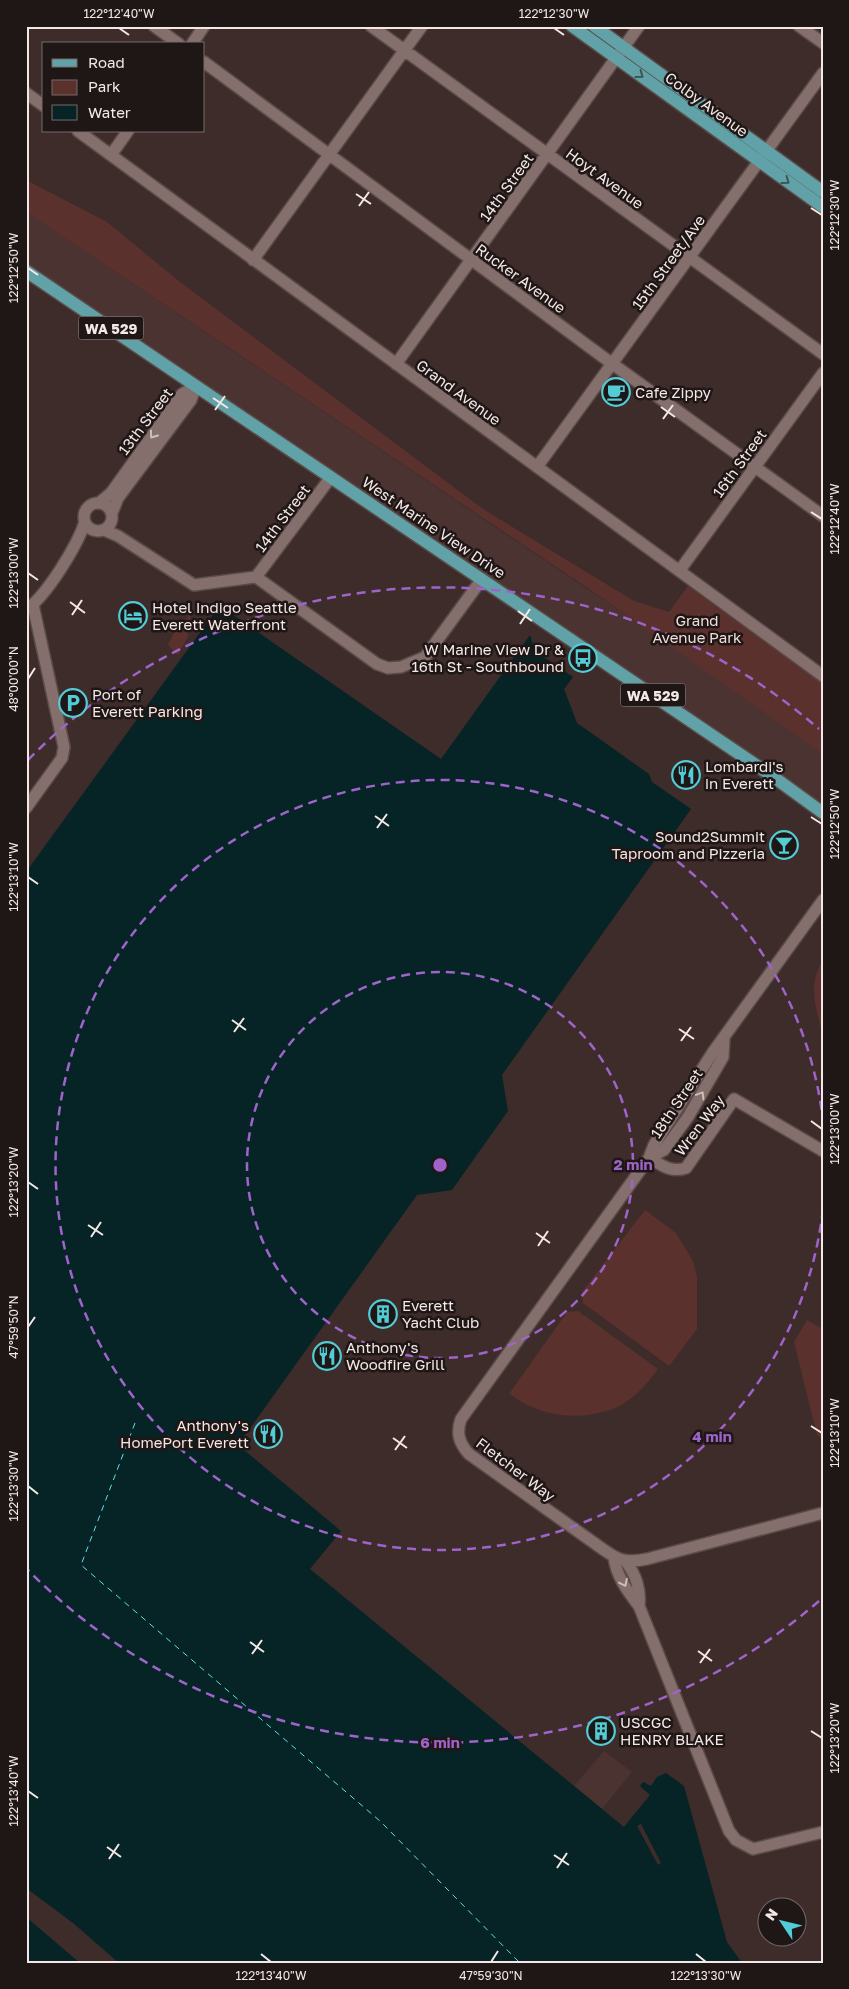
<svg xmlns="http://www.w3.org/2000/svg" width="849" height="1989" font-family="'Golos Text',sans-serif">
  <rect width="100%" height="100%" fill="#3d2c2a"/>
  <path fill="#4b3331" d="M26,212L823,747V811L38,279L26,261Z
    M604,1751L632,1772L602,1809L574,1786Z"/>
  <path fill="#5b312d" d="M26,180L107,222L180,282L483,509L634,601L669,612L688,586L823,684V754L595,593L26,212Z
    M191,612L188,637L178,655L168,645L178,624L184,622Z
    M823,960V1035C816,1009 807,985 823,960Z
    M645,1210L676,1233L693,1261L697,1277V1329L669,1366L583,1303L582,1292Z
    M578,1311L658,1369C650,1380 640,1392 629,1400C603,1419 561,1420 532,1407C524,1404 516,1398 509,1394L567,1312Z
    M807,1320L823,1329V1439L817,1435L794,1342Z"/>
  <path fill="#062325" d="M222,601L226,610L441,759L530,635L535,651L573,677L564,689L577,723L649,774L652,782L691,809L502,1075L508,1111L452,1190L417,1195L238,1445L341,1531L310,1569L624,1827L650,1795L640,1786L643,1782L651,1786L657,1777L666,1773L684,1786L727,1942L742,1963H119L73,1923L26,1888V872L215,612L207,616L202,613L203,607L207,604L211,605Z
    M26,1917L80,1963H26Z"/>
  <path fill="#3d2c2a" d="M641,1824L661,1863L658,1865L637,1826Z"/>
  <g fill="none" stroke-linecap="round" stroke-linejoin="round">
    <path stroke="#5ee2ec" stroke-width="1" stroke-dasharray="6 5" stroke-linecap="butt" d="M135,1423L81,1565L380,1821L520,1963"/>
    <defs>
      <path id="minor" d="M154,26L179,44
        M371,26L823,354
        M799,26L823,43
        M192,44L204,26
        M204,62L603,357L823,516
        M26,93L44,106
        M78,131L823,676
        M111,155L128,131
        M253,260L422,26
        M396,364L639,26
        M537,467L823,73
        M84 517a14 14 0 1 1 28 0a14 14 0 1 1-28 0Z
        M99,503L111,493L182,394L196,386
        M112,513L118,498L191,400L196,386
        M104,530L118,536L194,585L256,577L377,664L388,668L401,667L425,657L482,579
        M680,570L823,373
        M256,577L331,477
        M27,609C47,595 77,546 85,522
        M26,808L62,758L64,747L33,605
        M823,900L713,1052L654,1145L649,1158L461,1419C456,1433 459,1443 469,1454L597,1545C616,1559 623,1564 647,1559L823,1513
        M649,1158C661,1165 671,1173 686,1168L734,1099L823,1151
        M649,1158L664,1150L688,1117L723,1057L724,1038
        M614,1557C616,1576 628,1592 639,1606L729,1831L736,1840L753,1849L823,1832
        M626,1562C636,1574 641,1591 639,1606"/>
      <path id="major" d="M572,26L823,207
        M594,26L823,192
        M26,271L775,778L823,813"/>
    </defs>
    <use href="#minor" stroke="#5a4b49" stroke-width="14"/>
    <use href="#major" stroke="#5a4b49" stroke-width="15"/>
    <use href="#minor" stroke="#846f6d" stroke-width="11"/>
    <use href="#major" stroke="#60a2a7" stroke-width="12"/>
  </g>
  <defs><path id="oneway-chevron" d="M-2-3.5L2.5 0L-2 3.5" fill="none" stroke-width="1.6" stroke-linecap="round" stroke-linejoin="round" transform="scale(1.25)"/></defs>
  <g stroke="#3c5557">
    <use href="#oneway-chevron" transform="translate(640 75) rotate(36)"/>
    <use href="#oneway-chevron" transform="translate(786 181) rotate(36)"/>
  </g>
  <g stroke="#cdbebc">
    <use href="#oneway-chevron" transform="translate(153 435) rotate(126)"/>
    <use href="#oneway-chevron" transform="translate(701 1095) rotate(-59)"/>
    <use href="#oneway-chevron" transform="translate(624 1583) rotate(64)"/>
  </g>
  <path fill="none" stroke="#f4e8e6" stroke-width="2" d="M119,28L129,35M554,28L564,35M356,194L371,204M359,206L369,192M811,208L822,215M28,268L38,275M213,398L228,408M661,407L675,417M215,410L225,396M663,419L673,405M811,512L822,519M28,573L38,580M70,602L85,613M518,611L532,621M72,615L82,600M520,624L530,609M28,679L35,668M375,816L389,826M811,817L822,824M377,828L387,814M28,877L38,884M232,1020L246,1030M679,1029L694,1039M234,1032L244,1018M681,1041L691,1027M811,1121L822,1129M28,1182L38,1189M88,1225L103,1235M536,1233L550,1243M91,1237L101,1222M538,1246L548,1231M28,1327L35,1317M811,1426L822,1433M393,1438L407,1448M395,1450L405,1436M28,1486L38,1494M250,1642L264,1652M698,1651L712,1661M252,1654L262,1640M700,1663L710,1649M811,1731L822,1738M28,1791L38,1798M107,1847L121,1857M554,1855L569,1865M109,1859L119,1844M557,1868L567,1853M261,1954L271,1962M696,1954L706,1962M491,1962L498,1951"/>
  <g fill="none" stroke="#9f64cb" stroke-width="2.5" stroke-dasharray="9 6">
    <circle cx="440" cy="1165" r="193"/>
    <path d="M823 1209A385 385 0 1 1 823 1121"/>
    <path d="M819 1601A578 578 0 0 1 28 1570M28 760A578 578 0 0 1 819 729"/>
  </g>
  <defs>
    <symbol id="cafe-ring" viewBox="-11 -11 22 22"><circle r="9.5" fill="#1f1616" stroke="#52ccd5" stroke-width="1.5"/><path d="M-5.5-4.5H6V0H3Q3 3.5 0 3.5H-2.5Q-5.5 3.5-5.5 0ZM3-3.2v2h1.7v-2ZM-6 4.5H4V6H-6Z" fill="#52ccd5"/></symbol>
    <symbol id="hotel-ring" viewBox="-11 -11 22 22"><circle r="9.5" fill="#1f1616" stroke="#52ccd5" stroke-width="1.5"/><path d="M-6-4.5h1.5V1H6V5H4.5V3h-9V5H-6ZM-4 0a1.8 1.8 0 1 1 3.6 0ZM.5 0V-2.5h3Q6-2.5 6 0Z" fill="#52ccd5"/></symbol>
    <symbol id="bus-ring" viewBox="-11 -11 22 22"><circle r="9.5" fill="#1f1616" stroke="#52ccd5" stroke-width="1.5"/><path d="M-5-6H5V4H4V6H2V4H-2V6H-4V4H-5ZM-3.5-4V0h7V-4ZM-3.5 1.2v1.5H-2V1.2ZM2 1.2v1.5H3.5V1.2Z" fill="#52ccd5"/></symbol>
    <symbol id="parking-ring" viewBox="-11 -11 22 22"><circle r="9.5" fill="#1f1616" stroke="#52ccd5" stroke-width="1.5"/><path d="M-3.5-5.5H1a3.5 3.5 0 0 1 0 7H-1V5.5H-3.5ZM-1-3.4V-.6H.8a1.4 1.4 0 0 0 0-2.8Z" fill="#52ccd5"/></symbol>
    <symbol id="restaurant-ring" viewBox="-11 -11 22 22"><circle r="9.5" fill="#1f1616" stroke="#52ccd5" stroke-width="1.5"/><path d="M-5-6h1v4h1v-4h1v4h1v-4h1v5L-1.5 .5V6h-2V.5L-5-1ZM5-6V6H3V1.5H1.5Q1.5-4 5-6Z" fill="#52ccd5"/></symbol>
    <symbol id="bar-ring" viewBox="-11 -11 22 22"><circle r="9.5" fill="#1f1616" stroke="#52ccd5" stroke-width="1.5"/><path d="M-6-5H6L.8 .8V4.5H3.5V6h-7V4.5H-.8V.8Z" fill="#52ccd5"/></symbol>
    <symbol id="building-ring" viewBox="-11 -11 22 22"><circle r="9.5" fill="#1f1616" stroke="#52ccd5" stroke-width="1.5"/><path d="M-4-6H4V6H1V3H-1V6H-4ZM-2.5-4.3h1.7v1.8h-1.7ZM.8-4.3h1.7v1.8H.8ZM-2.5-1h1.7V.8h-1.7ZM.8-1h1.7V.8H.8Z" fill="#52ccd5"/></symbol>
  </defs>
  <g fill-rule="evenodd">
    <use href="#cafe-ring" x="600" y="376" width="32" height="32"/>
    <use href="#hotel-ring" x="117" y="600" width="32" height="32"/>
    <use href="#bus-ring" x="567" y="642" width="32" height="32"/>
    <use href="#parking-ring" x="57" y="687" width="32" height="32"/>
    <use href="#restaurant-ring" x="670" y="759" width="32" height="32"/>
    <use href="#bar-ring" x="768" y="829" width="32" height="32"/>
    <use href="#building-ring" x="367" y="1298" width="32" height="32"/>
    <use href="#restaurant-ring" x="311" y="1340" width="32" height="32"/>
    <use href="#restaurant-ring" x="252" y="1418" width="32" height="32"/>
    <use href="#building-ring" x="585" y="1715" width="32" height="32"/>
  </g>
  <g text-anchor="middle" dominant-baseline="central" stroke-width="5" stroke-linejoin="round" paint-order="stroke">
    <g fill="#1f1616" stroke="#b4a9a8" stroke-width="1">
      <rect x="78.5" y="316.5" width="65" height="23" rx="4"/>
      <rect x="620.5" y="683.5" width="65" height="23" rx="4"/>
    </g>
    <g font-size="14" font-weight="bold" fill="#f4e8e6">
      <text x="111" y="328">WA 529</text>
      <text x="653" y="695">WA 529</text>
    </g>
    <g font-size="15" fill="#f4e8e6" stroke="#1f1616">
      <text transform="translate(707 104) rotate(36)">Colby Avenue</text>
      <text transform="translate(605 178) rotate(36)">Hoyt Avenue</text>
      <text transform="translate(506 187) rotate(-54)">14th Street</text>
      <text transform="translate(668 262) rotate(-54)">15th Street/Ave</text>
      <text transform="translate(521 278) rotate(36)">Rucker Avenue</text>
      <text transform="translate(459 392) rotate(36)">Grand Avenue</text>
      <text transform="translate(145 421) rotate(-53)">13th Street</text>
      <text transform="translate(739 463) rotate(-54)">16th Street</text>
      <text transform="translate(282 518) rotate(-53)">14th Street</text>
      <text transform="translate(434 527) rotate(34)">West Marine View Drive</text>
      <text transform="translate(676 1103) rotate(-56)">18th Street</text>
      <text transform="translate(699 1125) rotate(-53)">Wren Way</text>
      <text transform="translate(516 1469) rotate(37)">Fletcher Way</text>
    </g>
    <g font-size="15" fill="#f4e8e6" stroke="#1f1616" text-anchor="start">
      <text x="635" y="392">Cafe Zippy</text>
      <text x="152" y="607">Hotel Indigo Seattle<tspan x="152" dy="17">Everett Waterfront</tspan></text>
      <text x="564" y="649" text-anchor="end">W Marine View Dr &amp;<tspan x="564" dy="17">16th St - Southbound</tspan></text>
      <text x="92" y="694">Port of<tspan x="92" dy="17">Everett Parking</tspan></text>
      <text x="705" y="766">Lombardi's<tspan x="705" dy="17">in Everett</tspan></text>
      <text x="765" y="836" text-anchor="end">Sound2Summit<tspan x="765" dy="17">Taproom and Pizzeria</tspan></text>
      <text x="402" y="1305">Everett<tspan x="402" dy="17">Yacht Club</tspan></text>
      <text x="346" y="1347">Anthony's<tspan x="346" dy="17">Woodfire Grill</tspan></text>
      <text x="249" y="1425" text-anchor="end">Anthony's<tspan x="249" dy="17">HomePort Everett</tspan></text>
      <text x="620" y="1722">USCGC<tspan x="620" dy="17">HENRY BLAKE</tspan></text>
    </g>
    <g font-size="15" fill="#f2dddb" stroke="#1f1616">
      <text x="697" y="620">Grand<tspan x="697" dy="17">Avenue Park</tspan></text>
    </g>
  </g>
  <circle cx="440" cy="1165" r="8" fill="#9f64cb" stroke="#1f1616" stroke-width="2.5"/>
  <g font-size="15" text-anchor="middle" font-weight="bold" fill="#9f64cb" stroke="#1f1616" stroke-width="5" stroke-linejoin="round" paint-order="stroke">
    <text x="633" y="1170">2 min</text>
    <text x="712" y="1442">4 min</text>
    <text x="440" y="1748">6 min</text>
  </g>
  <rect width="849" height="1989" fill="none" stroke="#1f1616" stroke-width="55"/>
  <rect x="42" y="42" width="162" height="90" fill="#1f1616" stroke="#746a69"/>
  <rect x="52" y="59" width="25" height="8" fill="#60a2a7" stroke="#746a69"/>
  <text x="88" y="68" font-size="15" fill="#f4e8e6">Road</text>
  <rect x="52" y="80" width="25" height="15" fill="#5b312d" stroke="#746a69"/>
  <text x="88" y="92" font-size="15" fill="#f4e8e6">Park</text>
  <rect x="52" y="105" width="25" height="15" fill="#062325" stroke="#746a69"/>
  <text x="88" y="118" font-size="15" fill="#f4e8e6">Water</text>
  <g transform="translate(782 1922) rotate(305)"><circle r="24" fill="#1f1616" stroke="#746a69"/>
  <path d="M0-4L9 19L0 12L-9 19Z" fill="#52ccd5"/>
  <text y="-8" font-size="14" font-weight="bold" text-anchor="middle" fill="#f4e8e6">N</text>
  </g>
  <rect x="28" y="28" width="794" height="1934" fill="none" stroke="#f4e8e6" stroke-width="2"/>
  <g font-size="12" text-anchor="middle" fill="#f4e8e6">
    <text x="119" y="18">122°12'40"W</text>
    <text x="554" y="18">122°12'30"W</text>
    <text transform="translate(835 215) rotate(-90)" y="4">122°12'30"W</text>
    <text transform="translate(14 268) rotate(-90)" y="4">122°12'50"W</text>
    <text transform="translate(835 519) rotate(-90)" y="4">122°12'40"W</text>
    <text transform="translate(14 573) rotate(-90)" y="4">122°13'00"W</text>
    <text transform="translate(14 679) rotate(-90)" y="4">48°00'00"N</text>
    <text transform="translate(835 824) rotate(-90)" y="4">122°12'50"W</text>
    <text transform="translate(14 877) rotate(-90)" y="4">122°13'10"W</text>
    <text transform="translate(835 1129) rotate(-90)" y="4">122°13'00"W</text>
    <text transform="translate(14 1182) rotate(-90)" y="4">122°13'20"W</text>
    <text transform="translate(14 1327) rotate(-90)" y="4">47°59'50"N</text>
    <text transform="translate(835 1433) rotate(-90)" y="4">122°13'10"W</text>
    <text transform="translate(14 1486) rotate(-90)" y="4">122°13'30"W</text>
    <text transform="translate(835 1738) rotate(-90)" y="4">122°13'20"W</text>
    <text transform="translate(14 1791) rotate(-90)" y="4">122°13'40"W</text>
    <text x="271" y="1980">122°13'40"W</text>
    <text x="491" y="1980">47°59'30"N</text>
    <text x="706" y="1980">122°13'30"W</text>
  </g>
</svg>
